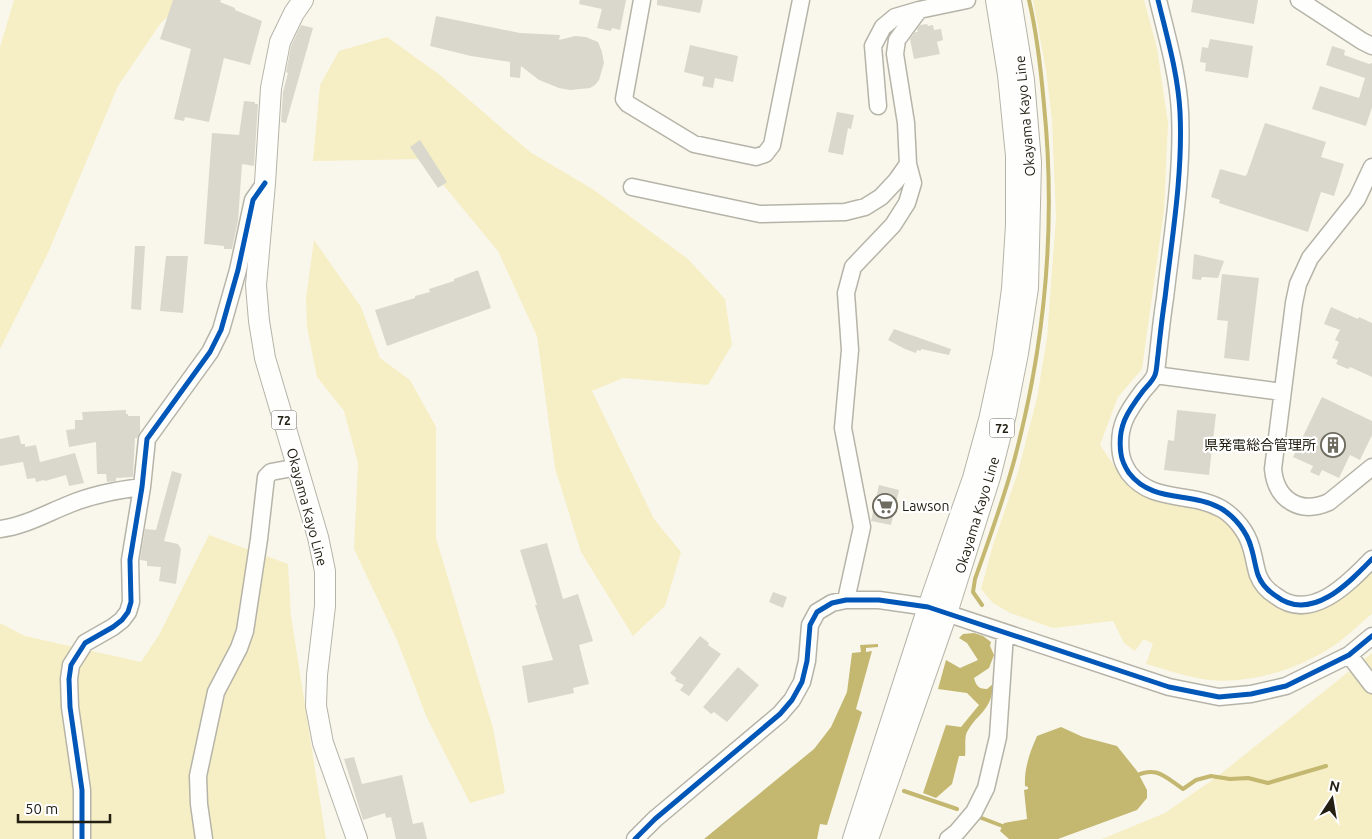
<svg xmlns="http://www.w3.org/2000/svg" width="1372" height="839" font-family="Ubuntu,'Noto Sans JP',sans-serif">
  <rect width="100%" height="100%" fill="#f9f7ec"/>
  <path fill="#f6eec4" d="M14,0H185L160,24L118,86L47,255L0,349V47Z
    M1033,0H1144L1157,48L1168,123L1164,210L1142,369L1118,397L1100,445L1119,473L1143,494L1210,511L1230,524L1292,610L1324,609L1362,581L1372,570V614C1358,625 1345,639 1330,648C1296,670 1250,684 1209,680C1188,677 1167,670 1146,664L1153,644L1144,639L1135,651L1124,643L1113,621L1053,628L1010,613L993,603L981,589L993,545L1018,472L1037,398L1047,338L1056,217L1052,120L1046,70Z
    M387,37L440,75L530,152L594,190L688,259L725,299L732,345L708,385L623,378L592,391L654,519L681,552L665,606L633,636L581,552L555,468L537,336L498,251L422,159L313,161L320,85L339,51Z
    M314,240L361,307L380,358L410,380L436,427V538L493,728L505,793L470,803L427,718L397,640L354,549L358,463L344,411L317,377L307,327L306,298Z
    M209,535L288,564L291,616L326,839H0V623L25,636L141,662L159,635Z
    M1372,653V839H1102L1165,813L1218,776Z"/>
  <path fill="#c4b770" d="M974,633L983,636L991,642L990,646L994,655L989,668L974,678C976,686 979,689 987,689L993,684C992,711 978,712 967,732C964,738 966,749 965,756H959L952,784L936,798L923,793L946,725L961,727L979,705L967,693L938,689L946,660L960,668L978,660L967,643L959,638L963,634Z
    M878,644V647L866,648V652L872,651L856,709L862,712L827,825L820,824L817,839H704L814,749L831,727L847,692L852,653L861,652L860,645Z
    M1061,727L1083,737L1117,746L1137,771L1147,790V798L1137,810L1058,839H1009L1000,831L1004,823L1027,819L1024,790L1028,789V787L1025,786C1024,768 1030,752 1037,736Z"/>
  <g fill="none" stroke-linecap="round" stroke-linejoin="round">
    <path stroke="#c4b770" stroke-width="4" d="M982,605L973,592L975,579C989,540 1003,501 1014,461C1045,345 1056,224 1044,105C1041,70 1037,34 1029,0
      M1135,776C1157,766 1164,776 1183,789L1196,780L1211,776L1230,779L1248,778L1268,783L1326,766
      M904,791L957,809
      M979,817L1005,827"/>
  </g>
  <path fill="#dad8cc" d="M173,0H221L220,2L235,8V10L262,21L250,65L224,58L209,122L185,117L184,121L174,119L191,49L160,39Z
    M580,0H626L620,30L612,28L611,31L597,28L602,9L579,4Z
    M657,0H703L700,13L657,5Z
    M1193,0H1258L1254,24L1191,12Z
    M436,16L520,33L560,35L559,40L575,36L586,37L598,42L602,52L604,63L599,80L595,85L590,88L570,90L559,88L539,80L521,66L520,78L510,77V62L471,56L430,46Z
    M927,24L928,26L933,25L934,30L941,29L943,40L937,42L940,54L914,59L910,39L915,32H918L917,29L920,25Z
    M301,25L313,28L286,123L281,122L283,92L288,73L286,72L291,46Z
    M1210,39L1253,46L1248,78L1205,71L1206,63L1200,62L1202,47L1208,48Z
    M690,45L738,56L733,82L715,78L713,88L702,86L704,77L684,72Z
    M1332,46L1345,50L1344,55L1369,64L1372,63V107L1366,126L1312,109L1320,86L1359,98L1365,78L1326,65Z
    M244,101L255,102V104H258L254,166L242,164L238,221L232,249H224V246L204,244L212,133L239,135Z
    M837,112L854,115L851,129L848,128L843,155L828,152Z
    M1265,123L1326,142L1321,157L1344,164L1334,196L1321,192L1308,232L1219,203L1220,200L1211,197L1220,169L1245,176L1247,174Z
    M420,140L447,182L438,188L410,147Z
    M135,246H145L141,310L131,309Z
    M1194,254L1224,261L1218,278L1202,277L1201,280L1192,279Z
    M166,256H188L183,313L160,311Z
    M478,270L491,308L387,346L375,310L415,298V296L430,292L429,289L454,281V279Z
    M1222,274L1259,278L1249,361L1224,358L1228,321L1217,320Z
    M1331,307L1358,319L1359,317L1372,323V377L1350,367L1348,369L1336,364L1338,360L1332,358L1339,342L1335,340L1340,330L1324,324Z
    M894,329L951,349L949,355L921,349V351L917,350L916,353L905,349L888,340Z
    M1322,397L1372,421V435L1360,460L1350,455L1339,478L1322,470L1319,476L1310,472L1313,466L1293,457Z
    M126,410V414H128V416H140V432L137,438H135L133,477L116,478V481L107,482L106,474H97L96,442L69,447L66,430L75,429V420H83L82,412Z
    M1177,410L1216,414L1209,475L1164,470L1168,440L1174,441Z
    M19,435L21,444H25V447L36,445L40,462L75,453L84,483L69,486L66,475L45,481L44,480L36,482L35,478L27,479L23,462L0,466V439Z
    M172,471L182,474L164,541L178,544L181,549L176,584L159,581L161,567L147,566V561L140,560L145,529L156,530Z
    M879,485L899,490L891,525L871,521Z
    M547,543L563,599L578,594L593,641L579,645L589,684L573,688L574,693L528,703L522,666L553,660L535,605H537L520,550Z
    M773,592L787,597L783,608L769,602Z
    M700,636L709,643L708,645L721,654L689,696L680,690L684,685L675,681L676,678L670,673Z
    M738,667L759,685L727,722L714,712L711,714L703,707Z
    M354,757L362,784L402,775L413,824L423,822L427,839H396L391,817L386,818L385,813L363,820L344,759Z"/>
  <g fill="none" stroke-linecap="round" stroke-linejoin="round">
    <defs>
      <path id="minor" d="M642,0L624,99L628,104L694,144L756,157L765,154L772,145L801,0
        M1158,0C1167,37 1178,74 1180,112C1183,174 1172,237 1165,298C1162,317 1160,336 1158,355C1157,361 1157,370 1155,375C1153,381 1146,387 1143,391C1127,412 1117,427 1121,454C1122,461 1125,467 1129,473C1153,504 1191,491 1222,509C1235,517 1247,532 1251,547C1254,556 1255,566 1258,575C1261,583 1268,591 1276,596C1311,623 1349,583 1372,559
        M1299,0L1362,41L1372,46
        M878,106L873,46L883,27L895,17L919,10
        M1372,167L1357,199L1310,258L1298,284L1294,303L1273,469C1276,500 1300,515 1329,502L1372,467
        M632,187L760,214L845,212L865,207L881,197L896,181L908,164
        M1155,375L1282,392
        M0,529C25,526 47,513 70,504C94,494 117,490 142,487
        M846,600L862,527L843,428L850,350L846,293L853,267L893,225L907,203L913,183L908,164L906,123L895,54L897,40L919,10L967,0
        M1349,655L1372,685
        M82,839V790L70,707L69,679L71,665L85,643L113,627L122,620L128,612L131,602L130,560L142,487L147,439L210,352L221,330L238,270L253,200L265,183
        M204,839L199,804L198,776L216,692L239,648L245,631L259,539L266,477L271,472L298,467
        M635,839L655,819L780,714L792,700L802,682L807,661L810,625L817,612L832,603L846,600H879L928,607L1169,687L1219,697L1251,694L1286,686L1349,655L1372,636
        M948,839L957,832L974,812L986,788L998,737L1005,634"/>
      <path id="major" d="M303,0L294,13L280,42L271,88L265,183L256,285L259,321L265,358L318,537L325,571V606L317,675L316,706L323,743L357,839
        M853,839L928,607L973,478L989,420L1003,355L1012,289L1016,225V156L1008,75L996,0
        M868,839L947,613L990,477L1006,414L1018,353L1028,288L1031,162L1024,80L1011,0"/>
    </defs>
    <use href="#minor" stroke="#b6b4a8" stroke-width="19"/>
    <use href="#major" stroke="#b6b4a8" stroke-width="22"/>
    <use href="#minor" stroke="#fefefc" stroke-width="16"/>
    <use href="#major" stroke="#fefefc" stroke-width="20"/>
    <defs>
      <path id="cycleway" d="M1158,0C1167,37 1178,74 1180,112C1183,174 1172,237 1165,298C1162,317 1160,336 1158,355C1157,361 1157,370 1155,375C1153,381 1146,387 1143,391C1127,412 1117,427 1121,454C1122,461 1125,467 1129,473C1153,504 1191,491 1222,509C1235,517 1247,532 1251,547C1254,556 1255,566 1258,575C1261,583 1268,591 1276,596C1311,623 1349,583 1372,559
        M82,839V790L70,707L69,679L71,665L85,643L113,627L122,620L128,612L131,602L130,560L142,487L147,439L210,352L221,330L238,270L253,200L265,183
        M635,839L655,819L780,714L792,700L802,682L807,661L810,625L817,612L832,603L846,600H879L928,607L1169,687L1219,697L1251,694L1286,686L1349,655L1372,636"/>
    </defs>
    <use href="#cycleway" stroke="#fff" stroke-width="8"/>
    <use href="#cycleway" stroke="#0057b8" stroke-width="5"/>
  </g>
  <defs>
    <symbol id="building-ring" viewBox="-11 -11 22 22"><circle r="9.5" fill="#fff" stroke="#6e6b5f" stroke-width="1.5"/><path d="M-4-6H4V6H1V3H-1V6H-4ZM-2.5-4.3h1.7v1.8h-1.7ZM.8-4.3h1.7v1.8H.8ZM-2.5-1h1.7V.8h-1.7ZM.8-1h1.7V.8H.8Z" fill="#6e6b5f"/></symbol>
    <symbol id="supermarket-ring" viewBox="-11 -11 22 22"><circle r="9.5" fill="#fff" stroke="#6e6b5f" stroke-width="1.5"/><path d="M-6-5.5h2.5l.6 2H6L4.5 2H-2.5L-4.4-4H-6ZM-1.5 3.2a1.3 1.3 0 1 0 .1 0ZM3 3.2a1.3 1.3 0 1 0 .1 0Z" fill="#6e6b5f"/></symbol>
  </defs>
  <g fill-rule="evenodd">
    <use href="#building-ring" x="1319" y="431" width="28" height="28"/>
    <use href="#supermarket-ring" x="871" y="492" width="28" height="28"/>
  </g>
  <g text-anchor="middle" dominant-baseline="central" stroke-width="4.5" stroke-linejoin="round" paint-order="stroke">
    <g fill="#fff" stroke="#65635a" stroke-width="1">
      <rect x="271.5" y="410.5" width="25" height="19" rx="4"/>
      <rect x="989.5" y="418.5" width="25" height="19" rx="4"/>
    </g>
    <g font-size="12" font-weight="bold" fill="#232013">
      <text x="284" y="420">72</text>
      <text x="1002" y="428">72</text>
    </g>
    <g font-size="14" fill="#232013" stroke="#fff">
      <text transform="translate(1025 116) rotate(-95)">Okayama Kayo Line</text>
      <text transform="translate(307 507) rotate(75)">Okayama Kayo Line</text>
      <text transform="translate(977 515) rotate(-73)">Okayama Kayo Line</text>
    </g>
    <g font-size="14" fill="#232013" stroke="#fff" text-anchor="end">
      <text x="1316" y="445">県発電総合管理所</text>
      <text x="902" y="506" text-anchor="start">Lawson</text>
    </g>
  </g>
  <g transform="translate(1332 799) rotate(12)" stroke="#ffffff" stroke-width="4" paint-order="stroke">
  <path d="M0-4L9 19L0 12L-9 19Z" fill="#232013"/>
  <text y="-8" font-size="14" font-weight="bold" text-anchor="middle" fill="#232013">N</text>
  </g>
  <path d="M18 814v8h92v-8" fill="none" stroke="#232013" stroke-width="2.5"/>
  <text x="25" y="814" font-size="15" fill="#232013" stroke="#ffffff" stroke-width="4" paint-order="stroke">50 m</text>
</svg>
